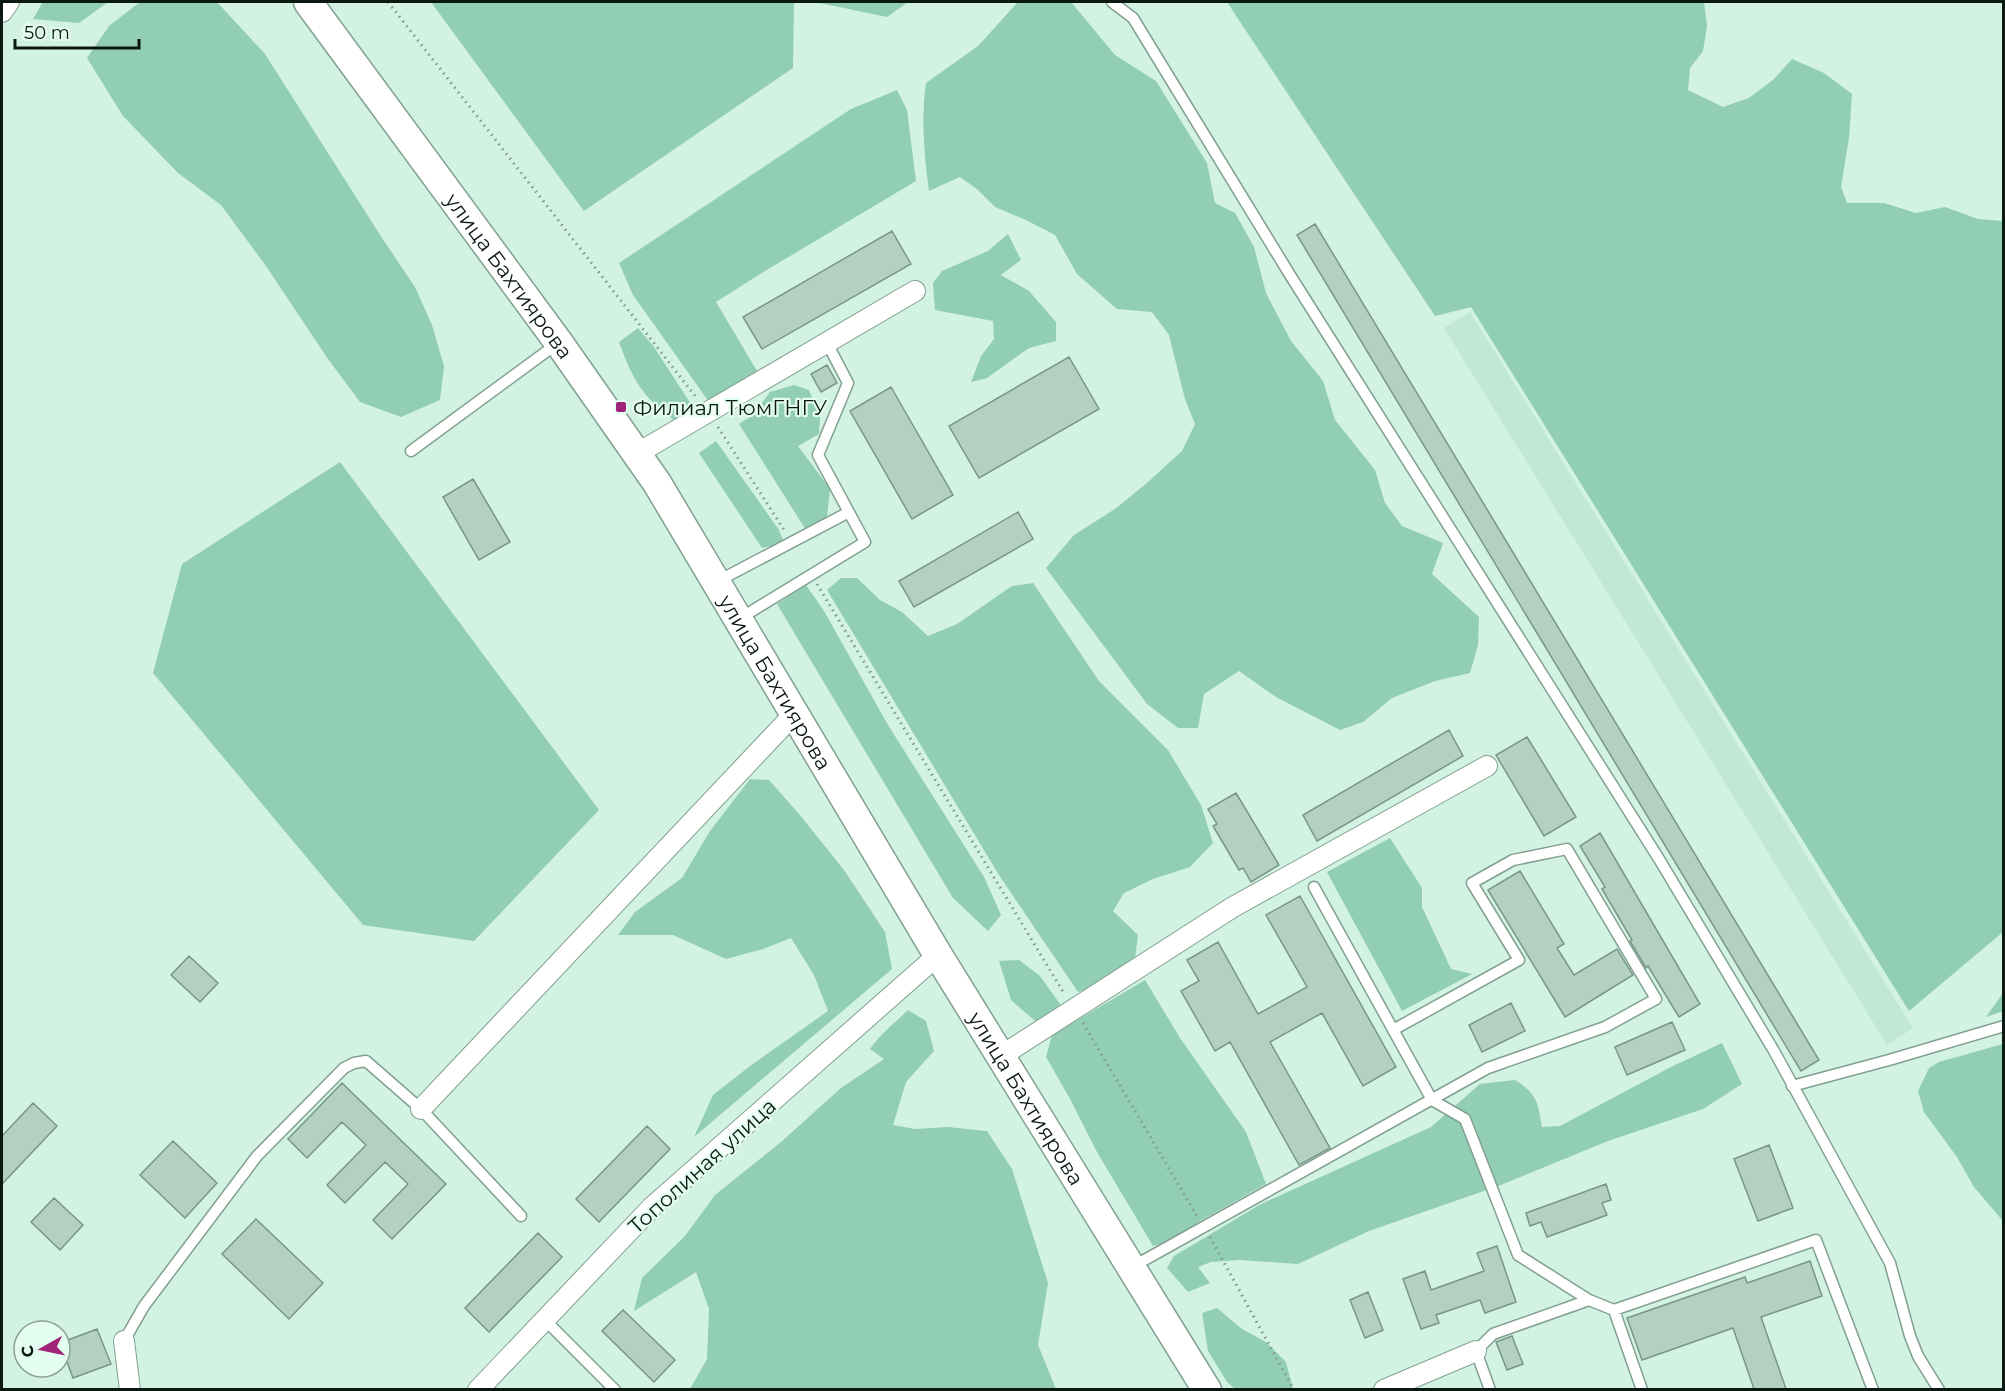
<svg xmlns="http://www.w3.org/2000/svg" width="2005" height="1391" font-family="Montserrat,sans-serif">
  <rect width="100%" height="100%" fill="#d2f2e2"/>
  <path fill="#c0e8d5" d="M1470,312L1913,1028L1887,1045L1444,328Z"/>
  <path fill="#92ceb3" d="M43,2H108L79,23L33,19Z
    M140,2H217L265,54L382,238L415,287L432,325L444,366L440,400L401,417L360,402L328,359L266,266L221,205L178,173L123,116L87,58L109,26Z
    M431,2H794L793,68L584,211Z
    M815,2H908L887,17Z
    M1018,2H1071L1115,55L1156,81L1207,163L1215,203L1235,213L1254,247L1266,293L1291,341L1323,381L1335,420L1375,470L1385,503L1402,526L1443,543L1432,574L1479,617L1478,645L1470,673L1435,681L1392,698L1363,722L1340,730L1276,697L1239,671L1204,694L1198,728H1178L1147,704L1046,568L1074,535L1115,509L1147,483L1182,451L1195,424L1185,399L1169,335L1152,312L1117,309L1077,274L1055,235L1026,220L995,207L977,189L960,177L929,191C924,154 921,119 926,83L978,46Z
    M1227,2H1704L1707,26L1703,51L1690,68L1688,90L1723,107L1749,98L1774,79L1792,59L1824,73L1852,94L1849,138L1841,187L1847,203H1884L1916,213L1945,207L1978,219L2003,221V932L1909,1011L1471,307L1435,316Z
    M897,90L907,110L916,181L760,274L716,302L757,371L709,402L633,295L619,263L851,109Z
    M1008,234L1021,260L1001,275L1029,291L1056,322V341L1029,348L987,378L971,382L981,356L994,339L993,321L935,310L933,283L942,271L988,251Z
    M638,328L654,347L698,415L674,420C642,397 632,378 619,342Z
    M794,385L809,390L820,418L819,434L798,446L830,489L827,517L806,530L739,424L753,415L770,392Z
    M716,441L779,530L784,543L762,548L699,453Z
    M340,462L599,810L474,941L363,925L153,673L182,564Z
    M841,578H857L880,600L902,612L928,636L957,624L1012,586L1033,583L1099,681L1168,750L1201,805L1213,843L1190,867L1153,879L1124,893L1113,911L1138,935L1135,958L1108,983L1078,992L999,875L827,590Z
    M806,585L824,611L888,725L984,877L1001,915L988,931L953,898L777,604Z
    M750,779L769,780L799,814L844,870L885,932L892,969L694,1137L713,1095L750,1066L828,1011L814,975L791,938L763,949L726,959L673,935H618L635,912L682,878L710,831Z
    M1390,838L1422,888V907L1451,969L1472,974L1402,1011L1327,872Z
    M1019,960L1040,976L1065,1011L1043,1028L1011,1000L999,961Z
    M1145,980L1180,1038L1246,1132L1266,1184L1200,1221L1179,1239L1153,1246L1097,1152L1069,1097L1046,1057L1052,1035Z
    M2003,993V1011L1986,1017Z
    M908,1010L926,1021L934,1051L906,1082L893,1125L915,1129L948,1127L987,1131L1012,1169L1048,1283L1038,1345L1056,1389H690L707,1359L709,1309L696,1272L634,1311L642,1278L685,1236L715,1195L781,1142L841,1088L884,1059L870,1049C880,1034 895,1023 908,1010Z
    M1722,1043L1742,1084L1703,1109L1608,1141L1501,1185L1369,1231L1298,1264L1239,1260L1211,1262L1198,1267L1210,1283L1188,1292L1167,1268L1174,1256L1261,1204L1431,1127L1480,1084L1515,1080C1537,1094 1538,1102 1542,1127L1560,1126L1671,1067Z
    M2003,1044H2004L2003,1221L1974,1187L1957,1157L1924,1112L1918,1091L1929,1068L1939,1062Z
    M1217,1308L1242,1329L1266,1342L1286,1362L1293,1389H1235L1227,1382L1208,1351L1202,1313Z"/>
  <path fill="#b2d1c2" stroke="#799688" stroke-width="1.5" d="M1315,224L1819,1060L1801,1071L1297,235Z
    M892,231L911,264L762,349L743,317Z
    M1069,357L1099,409L979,478L949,426Z
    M827,365L837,383L821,392L811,374Z
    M891,387L953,495L912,519L850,411Z
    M473,479L510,542L479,560L443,497Z
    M1018,512L1033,539L914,607L899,581Z
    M1449,730L1463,756L1317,841L1303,815Z
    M1527,737L1576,817L1544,836L1496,755Z
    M1236,793L1279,865L1251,882L1243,868L1239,870L1213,826L1217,824L1208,809Z
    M1600,833L1700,1004L1679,1017L1648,966L1646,968L1630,941L1632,940L1602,889L1605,887L1580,846Z
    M1520,871L1564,944L1557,948L1574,975L1617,949L1633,975L1565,1017L1488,890Z
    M1300,896L1396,1067L1363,1086L1322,1013L1270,1042L1330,1148L1299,1165L1230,1042L1215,1051L1181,991L1199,981L1187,960L1218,942L1258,1014L1307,987L1266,915Z
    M189,956L218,983L200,1002L171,975Z
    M1511,1003L1525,1031L1482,1052L1469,1025Z
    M1672,1022L1685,1050L1627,1075L1615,1047Z
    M342,1083L446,1184L392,1239L373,1220L408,1184L385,1162L345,1203L327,1185L366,1145L342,1122L307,1158L288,1139Z
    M33,1103L57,1126L2,1184V1136Z
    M647,1126L670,1149L599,1222L576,1199Z
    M173,1141L217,1183L185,1218L140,1175Z
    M1769,1145L1793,1208L1758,1221L1734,1159Z
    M1606,1184L1611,1200L1602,1203L1607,1215L1547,1237L1541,1222L1530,1226L1526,1213Z
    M54,1198L83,1225L60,1250L31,1222Z
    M256,1219L323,1283L289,1319L222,1254Z
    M538,1233L562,1257L489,1332L465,1308Z
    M1497,1246L1516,1302L1485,1313L1480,1300L1436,1315L1439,1323L1421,1329L1403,1279L1425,1271L1431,1290L1484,1271L1477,1253Z
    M1810,1261L1822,1296L1761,1317L1786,1389H1754L1733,1328L1642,1360L1627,1318L1745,1277L1747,1283Z
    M1368,1292L1383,1330L1365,1338L1350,1300Z
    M623,1310L675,1360L654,1382L602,1331Z
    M97,1329L111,1364L73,1378L60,1343Z
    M1512,1336L1523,1364L1507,1370L1496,1342Z"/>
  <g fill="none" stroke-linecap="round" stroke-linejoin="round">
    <defs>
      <path id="service" d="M1112,2L1133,18L1290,275L1659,859L1774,1051L1890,1263L1910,1336L1918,1356L1939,1390
        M411,451L558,343
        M718,581L849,512
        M739,619L865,542L818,455L848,383L827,343
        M1314,887L1432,1100L1465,1119L1518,1255L1589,1300
        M1792,1086L1889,1060L2004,1026
        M1132,1267L1488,1068L1605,1027L1656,999L1567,849L1513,860L1472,883L1519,960L1393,1030
        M1614,1310L1642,1390
        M545,1320L615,1390
        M124,1341L144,1306L257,1156L344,1068L354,1063L366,1061L421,1109L521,1216
        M1490,1390L1476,1351L1493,1334L1589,1300L1614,1310L1816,1240L1873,1390"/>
      <path id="minor" d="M2,12L9,2
        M638,453L915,291
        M1001,1056L1233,907L1487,766
        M421,1109L795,713
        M124,1341L130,1390
        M478,1390L652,1207L938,955
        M1384,1390L1476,1351"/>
      <g id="secondary">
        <path id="s1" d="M308,2L559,343L657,483L938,955L1207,1390"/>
      </g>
    </defs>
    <use href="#service" stroke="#82a091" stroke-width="13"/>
    <use href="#minor" stroke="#82a091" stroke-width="22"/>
    <use href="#secondary" stroke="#82a091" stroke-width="31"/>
    <path stroke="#81998d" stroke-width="3" stroke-dasharray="1.5 4.5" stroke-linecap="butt" d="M388,2L696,397
      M718,427L786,533
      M817,584L1065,995
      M1083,1023L1197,1216
      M1210,1237L1294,1390"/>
    <use href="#service" stroke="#fff" stroke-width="10"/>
    <use href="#minor" stroke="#fff" stroke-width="20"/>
    <use href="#secondary" stroke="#fff" stroke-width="28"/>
  </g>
  <rect fill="#a02378" stroke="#e4fdf1" stroke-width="2" x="615" y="401" width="12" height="12" rx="3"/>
  <g text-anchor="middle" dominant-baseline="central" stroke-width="4.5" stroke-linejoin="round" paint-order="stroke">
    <g font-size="21" fill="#0c1812" stroke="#e4fdf1">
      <text stroke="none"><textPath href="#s1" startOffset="340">улица Бахтиярова</textPath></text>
      <text stroke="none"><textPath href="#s1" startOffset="826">улица Бахтиярова</textPath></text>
      <text stroke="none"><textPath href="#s1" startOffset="1312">улица Бахтиярова</textPath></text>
      <text transform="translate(702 1166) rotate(-42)">Тополиная улица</text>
    </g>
    <g font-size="21" fill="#0c1812" stroke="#e4fdf1" text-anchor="start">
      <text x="633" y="407">Филиал ТюмГНГУ</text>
    </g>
  </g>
  <rect width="2005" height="1391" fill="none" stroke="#0c1812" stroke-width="6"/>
  <g transform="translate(42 1349) rotate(261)"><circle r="28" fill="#e4fdf1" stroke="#8ea198" stroke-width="1.5"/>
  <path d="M0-4.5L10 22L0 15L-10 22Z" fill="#a02378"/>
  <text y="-9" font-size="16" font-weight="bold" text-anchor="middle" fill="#0c1812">С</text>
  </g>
  <path d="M15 39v9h124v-9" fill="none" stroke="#0c1812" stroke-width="3"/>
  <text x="24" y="39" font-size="18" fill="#0c1812" stroke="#e4fdf1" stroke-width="4.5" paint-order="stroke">50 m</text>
</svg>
